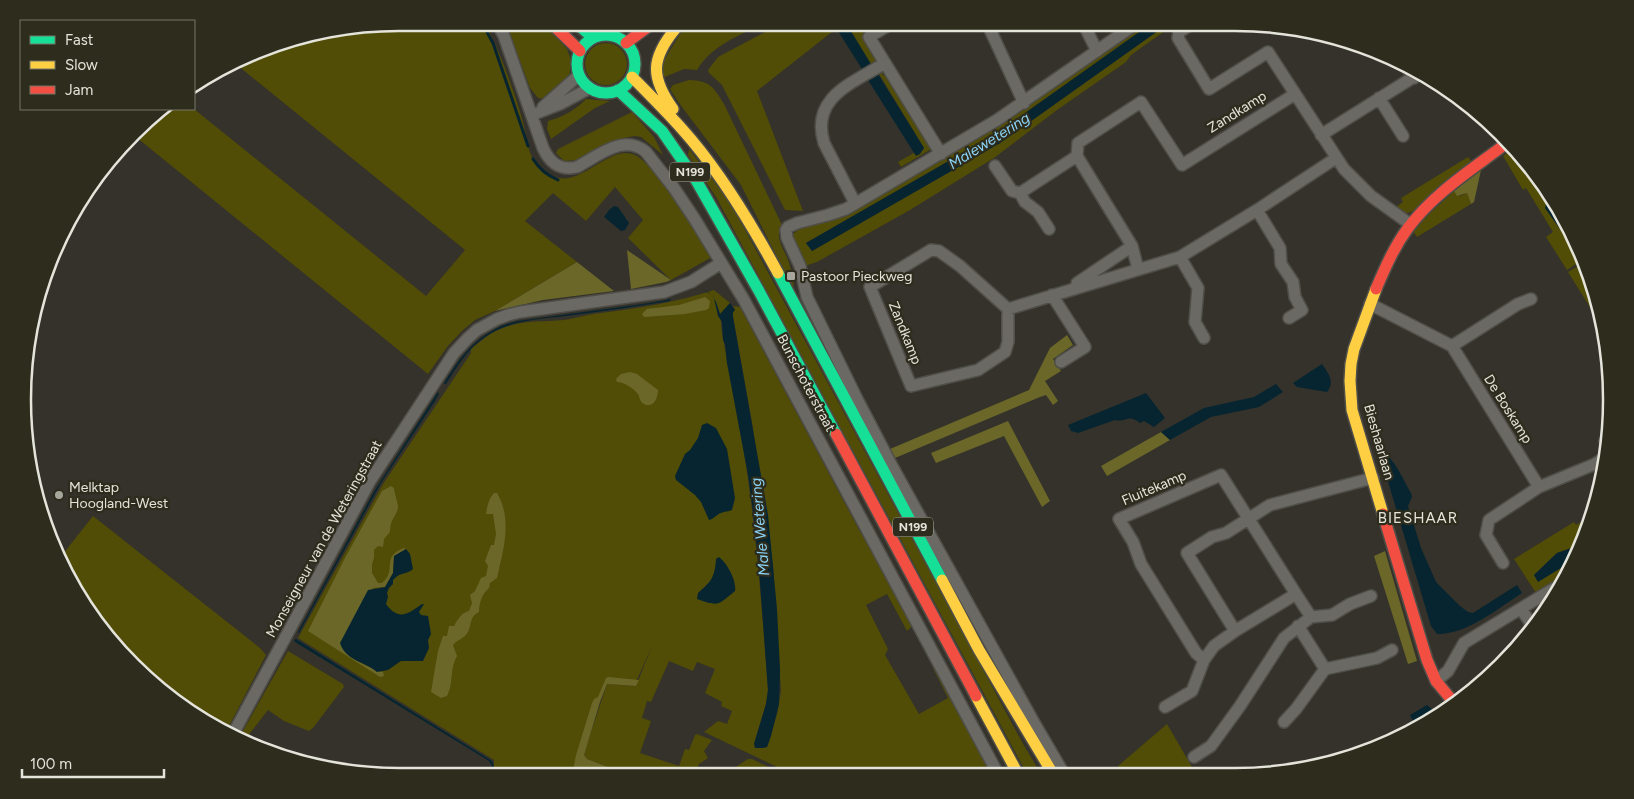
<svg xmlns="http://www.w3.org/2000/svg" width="1634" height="799" font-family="Figtree,sans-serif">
  <rect width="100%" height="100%" fill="#34322a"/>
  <path fill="#514c06" d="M400,23H485C494,41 502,59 509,79C514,93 519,107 523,122C526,133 527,145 531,155C533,161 539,166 543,170C575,200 609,139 637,156C645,161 651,169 656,175C677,201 694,229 712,257L671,280L628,238L643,220L615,187L586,221L553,193L525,221L577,262L495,311L475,320L462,331L448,346L428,374L136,137L162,109H194L426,296L465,250L237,65L278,43Z
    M506,23H540L552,32L567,49L571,60L569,80L546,99L538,98L530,88Z
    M691,23H765C740,35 712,45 697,70L684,69L660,79L659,68L684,28Z
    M782,23H833L837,28L757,91L803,211L785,210L722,85L709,73L708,70L718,57Z
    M846,23H857L877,54C879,64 870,67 863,72L862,69L869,65Z
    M1142,23H1152L994,135L806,243L812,251L1000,143L1169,23L1173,26L1175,31L1169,28L1131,55L1126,62L1057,110L994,158L910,210L817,262L805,266L794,239L793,234L797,231L795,229L836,217Z
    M585 64a21 21 0 1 1 42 0a21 21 0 1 1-42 0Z
    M880,70L884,76L888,74L933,148L901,167L898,162L914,153L916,154L924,148L879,74L868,80L867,77Z
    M689,80C710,81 713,86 724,104L782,225C773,238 786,251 789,263C792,271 793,280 794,288L783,269L741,185L679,103L670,89L673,85Z
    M586,99L610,101L595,108L551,139L547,129L548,121C561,118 577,109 586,99Z
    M632,112L654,137L663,155L641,137L635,136L624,138L580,160L564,161L556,153L558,149Z
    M1513,148C1541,182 1559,218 1580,256L1582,254L1584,259L1567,270L1546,237L1553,232L1526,188L1523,190L1503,156Z
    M689,149L730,202L1022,742L1041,774H1027L716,197L688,155Z
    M1468,157L1472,162L1413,211C1405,215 1401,213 1393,209L1403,202L1401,198Z
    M1454,191L1460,196L1467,193L1471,204L1417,237L1412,230Z
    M1585,262L1587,267L1582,270L1592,285L1601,316L1597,309L1593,312L1568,272Z
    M714,290L730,303C728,307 722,311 721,316C720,331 726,347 727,363C735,389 738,418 743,445C756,526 762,608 768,690L766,704L754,744L757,748L767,747L777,714L781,691L773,565L752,422L733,317V312L735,310L733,306L740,307L857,526L914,624L907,631L887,594L866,605L888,649L885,655L919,714L948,698L933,668L939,669L994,774L794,775L704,732L718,721L727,724L732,711L721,706L722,702L705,693L715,669L697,662L693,671L669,661L651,702L647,701L642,718L651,721L640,753L679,766L685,749L689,750L695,735L697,734L712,740L704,751L708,758L699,764L695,775L618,776L616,770L587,759L585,758L584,753L607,684L636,686L652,646L636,682L607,681C594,711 581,743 581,776H489L494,766V760L298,638L383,484L471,353V349C481,341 491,332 503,328C522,320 544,322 564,320C576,318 589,314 601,313C640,308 677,302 714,290Z
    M93,516L260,648L266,655L227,730L151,683L100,629L62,567L59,559Z
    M1591,516L1583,544L1557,553L1534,575L1538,581L1574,560L1564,576L1536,593L1514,559L1574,522L1576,525Z
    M288,651L343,684L344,687L313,728L309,731L284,721L268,710L244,741L239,738Z
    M1167,724L1192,767L1186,774H1124L1118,766Z
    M748,759H752L785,775H757L758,769L747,767L744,775H720L721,771L731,770Z"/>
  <path fill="#6a6729" d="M1481,170L1474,202L1471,204L1467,193L1457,196L1454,191Z
    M627,250L671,280L666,282L631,289Z
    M577,262L614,291L543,300L495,311Z
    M705,297L710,301L709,308L706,310L685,314L644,317L642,314L647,309L679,305Z
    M1067,335L1073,345L1053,359L1061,371L1045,381L1058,401L1053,405L1046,395L1040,397L895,458L890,449L1029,390L1050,348Z
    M630,372L637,374L658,390C658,397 654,409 644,404C640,402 640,398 638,394C633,388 624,382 617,382L616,379L621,374Z
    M1008,421L1050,501L1042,507L1004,436L936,463L931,453Z
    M1161,432L1170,440L1107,476L1101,466Z
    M391,486L394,488C394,492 399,506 398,508C396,517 390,519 390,532L384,539L383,547L378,546L374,550V558L372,564V573L378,583H382C398,570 380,557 404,548L406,549L394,556L393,573L385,587L373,588L346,653C350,658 378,672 383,672L384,676L380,677L308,631L345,558L382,491Z
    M494,493H497C513,520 503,551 497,578L490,583L489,588C482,594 479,603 479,612C469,617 472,624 468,632C464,639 458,639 453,645L457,656C449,670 454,683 447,696L441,698L431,692L438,651L443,636H447L449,626H454C457,620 462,612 469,611L472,603L470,595L475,591L481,578L486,576L488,566L485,561L491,545H494L496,534L493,514H486C487,507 489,498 494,493Z
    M1385,551L1417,661L1408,664L1374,556Z
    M608,677L639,680L636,686L607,684L600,702L584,755L587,759L616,770L618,774V776H572L576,755L592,703L594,699L598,697L606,678Z"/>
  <path fill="#062531" d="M833,23H846L871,64L862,69Z
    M1152,23H1169L1000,143L812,251L806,243L994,135Z
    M878,74L924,148L920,154L916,156L868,80Z
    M1528,166L1548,190L1582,254L1579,256L1545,208L1548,196Z
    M614,206L618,207L629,223L625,230L621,231L604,217L609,210Z
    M704,290C715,293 717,305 720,314L730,303L735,310L733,312V317L768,515L777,609L780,670L779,704L771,736L767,747L763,748H755L754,744L766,704L768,690L759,569L753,511L748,475L727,363L725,344L723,340L722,322L718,316L714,298L711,294Z
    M671,299L670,301C638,306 606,311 574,315C544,319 510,319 485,337C468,348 457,367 446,384H444C446,379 449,375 452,371C468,346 489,327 518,321L650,303Z
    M1322,364C1329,374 1335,382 1327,392L1297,387L1293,383Z
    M1276,384L1283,392L1259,407L1211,417L1170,440L1161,432L1204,408L1254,397Z
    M438,392L439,394L435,401L381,483L299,633L298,632L375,490Z
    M1146,393L1165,418L1154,427L1144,421L1140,423C1127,413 1127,423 1115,420L1078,433L1071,431L1068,425Z
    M707,423L716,428L727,449L735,498L732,510C728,512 725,511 721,513C717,514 714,519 709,520L701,502L695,495L676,480L675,476L685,454L690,450L698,438L702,425Z
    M1385,454C1395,460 1405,483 1411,493L1412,497L1408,506L1421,548L1436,582L1460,606L1468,612L1473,613L1517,585L1522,593C1499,608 1466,635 1437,634L1431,626L1381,458L1382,455Z
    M1583,544L1574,560L1538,582L1534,575L1557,553Z
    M406,549L410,554L413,569C407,575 401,571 393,580V584L389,588L387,593L388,597L386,604C399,622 409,613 422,604H424L419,612L421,615L428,616L431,634L428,640L429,648L423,661H401L388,670L377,672C364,661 346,661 340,643L368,590L385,587L393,573L394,556Z
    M719,557C727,563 737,581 735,591C718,605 719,607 697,599L698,593C711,582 715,577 716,559Z
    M296,639L492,761L494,766L488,776H485L492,766L489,761L295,642L294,640Z
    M1427,705L1438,714L1423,722L1413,721L1410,715Z"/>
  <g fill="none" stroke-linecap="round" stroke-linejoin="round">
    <path stroke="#062531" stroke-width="3" d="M482,23L493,43L528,146
      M533,159C540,170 547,175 558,180"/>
    <defs>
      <path id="street" d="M497,23L504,36L543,148C550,163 560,171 577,167C598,156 624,133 646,152L674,188L694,218L744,300L998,774
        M892,23L869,37L941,154
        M970,23L973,25L985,23
        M987,23L1024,103
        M1083,23L1097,51
        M1193,23L1179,32L1178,38L1209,89L1268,52L1344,169L1371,196L1410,224
        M1406,66L1414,78
        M1379,98L1403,136
        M543,107L579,75
        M532,115L560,104L590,88
        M1321,135L1420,73
        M995,166L1012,191L1020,193L1025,202L1038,212L1049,229
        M1020,193L1077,156
        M855,203L824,143C810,97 853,83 885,63
        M1257,210L1280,248L1281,264L1293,282L1295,297L1302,310L1289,318
        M1180,257L1198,288L1195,322L1204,338
        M1138,269L1132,246L1077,156L1078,143L1141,102L1182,165L1295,94
        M1077,285V283L1132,246
        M1052,295L1085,347L1061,362
        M1370,304L1452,346L1539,487
        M1008,309L960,266L939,251L931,250L870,287L911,386L978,370L1005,352L1008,342V309L1180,257L1257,210L1336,158
        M1452,346L1518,304L1531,299
        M1605,441L1607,444
        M1221,475L1296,594L1235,631L1214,646L1204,660L1196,653L1141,564L1133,542L1119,519Z
        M1503,563L1486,535L1489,520L1539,487L1595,464L1606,457
        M1296,594L1311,617
        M1521,609L1534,628
        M1298,626L1325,669
        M1235,631L1187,553L1212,537L1226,533L1270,505L1373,478
        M1436,681L1448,671L1464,643L1558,586
        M1165,707L1192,691L1204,660
        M1284,722L1296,709L1325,669L1377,658L1392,650
        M233,734L370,481L454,353L468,338L477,330L497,319L508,315L520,312L664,292L691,282L721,263
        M1194,757L1211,746L1240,706L1284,638L1311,617L1332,615L1350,604L1371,596
        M1064,774L1033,721L893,468L857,399L807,297L800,266L787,238L786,230L788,227L797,223L828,215L846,209L997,120L1137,23"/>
      <path id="fast" d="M576,23L593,38
        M577 64a29 29 0 1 1 58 0a29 29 0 1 1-58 0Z
        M618,90L662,131L696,180L759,291L836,434
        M778,273L942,580"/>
      <path id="slow" d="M632,77C649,94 666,111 682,129C719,170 752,225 778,273
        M673,109C650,77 651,58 676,28
        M1376,289L1354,349L1351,364L1350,381L1352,410L1383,514
        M942,580L979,650L1053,774
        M976,696L1018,774"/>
      <path id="jam" d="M551,23L580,51
        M626,43L653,23
        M1376,289C1385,268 1394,247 1408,228C1435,192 1473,169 1508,142
        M836,434L976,696
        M1383,514L1427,660L1436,681L1455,704"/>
    </defs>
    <use href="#street" stroke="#4f4e48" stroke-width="14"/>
    <use href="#fast" stroke="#4f4e48" stroke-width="14"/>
    <use href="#slow" stroke="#4f4e48" stroke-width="14"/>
    <use href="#jam" stroke="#4f4e48" stroke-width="14"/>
    <use href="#street" stroke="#6a6963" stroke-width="11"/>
    <use href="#fast" stroke="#16e098" stroke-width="11"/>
    <use href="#slow" stroke="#ffcf43" stroke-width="11"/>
    <use href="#jam" stroke="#f24e42" stroke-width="11"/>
  </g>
  <g fill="#a6a69d" stroke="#2d2c1d" stroke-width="2">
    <rect x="786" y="271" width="10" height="10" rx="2.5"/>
    <circle cx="59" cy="495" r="5"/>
  </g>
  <g text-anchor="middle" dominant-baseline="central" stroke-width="4.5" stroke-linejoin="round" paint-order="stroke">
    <g fill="#2d2c1d" stroke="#adada2" stroke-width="1">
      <rect x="670" y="162.5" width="40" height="19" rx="4"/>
      <rect x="893" y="517.5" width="40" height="19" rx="4"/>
    </g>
    <g font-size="12" font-weight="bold" fill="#e4e4db">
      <text x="690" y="172">N199</text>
      <text x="913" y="527">N199</text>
    </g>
    <g font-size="14" fill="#e4e4db" stroke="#2d2c1d">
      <text transform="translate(1237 112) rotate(-32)">Zandkamp</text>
      <text transform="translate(905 333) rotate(68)">Zandkamp</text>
      <text transform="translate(806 383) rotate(62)">Bunschoterstraat</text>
      <text transform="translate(1508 409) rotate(58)">De Boskamp</text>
      <text transform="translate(1379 442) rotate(74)">Bieshaarlaan</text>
      <text transform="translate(1154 488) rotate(-23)">Fluitekamp</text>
      <text transform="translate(324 539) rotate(-61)">Monseigneur van de Weteringstraat</text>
    </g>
    <g font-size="14" fill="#e4e4db" stroke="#2d2c1d" text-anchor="start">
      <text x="801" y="276">Pastoor Pieckweg</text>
      <text x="69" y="487">Melktap<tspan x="69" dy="16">Hoogland-West</tspan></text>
    </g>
    <g font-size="15" font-style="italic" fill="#8bd3f6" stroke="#2d2c1d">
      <text transform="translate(989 141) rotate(-32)">Malewetering</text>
      <text transform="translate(760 527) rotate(-95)">Male Wetering</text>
    </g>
    <g font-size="15" letter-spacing="1" fill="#e4e4db" stroke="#2d2c1d">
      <text x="1418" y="518">BIESHAAR</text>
    </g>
  </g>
  <path d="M0 0H1634V799H0ZM399 31H1235A368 368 0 0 1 1603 399V400A368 368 0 0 1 1235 768H399A368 368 0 0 1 31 400V399A368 368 0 0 1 399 31Z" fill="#2d2c1d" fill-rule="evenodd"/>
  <path fill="none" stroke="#e4e4db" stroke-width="2.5" d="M399 31H1235A368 368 0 0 1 1603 399V400A368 368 0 0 1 1235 768H399A368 368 0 0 1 31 400V399A368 368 0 0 1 399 31Z"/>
  <rect x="20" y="20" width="175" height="90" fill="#2d2c1d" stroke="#767669"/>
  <rect x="30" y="36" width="25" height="8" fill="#16e098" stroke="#767669"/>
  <text x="65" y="45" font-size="15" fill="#e4e4db">Fast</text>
  <rect x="30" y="61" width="25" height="8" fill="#ffcf43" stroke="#767669"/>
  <text x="65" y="70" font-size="15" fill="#e4e4db">Slow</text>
  <rect x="30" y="86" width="25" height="8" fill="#f24e42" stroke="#767669"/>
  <text x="65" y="95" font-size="15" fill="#e4e4db">Jam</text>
  <path d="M22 769v8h142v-8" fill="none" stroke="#e4e4db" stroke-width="2.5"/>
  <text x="30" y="769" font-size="15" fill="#e4e4db" stroke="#2d2c1d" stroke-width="4" paint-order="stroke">100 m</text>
</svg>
